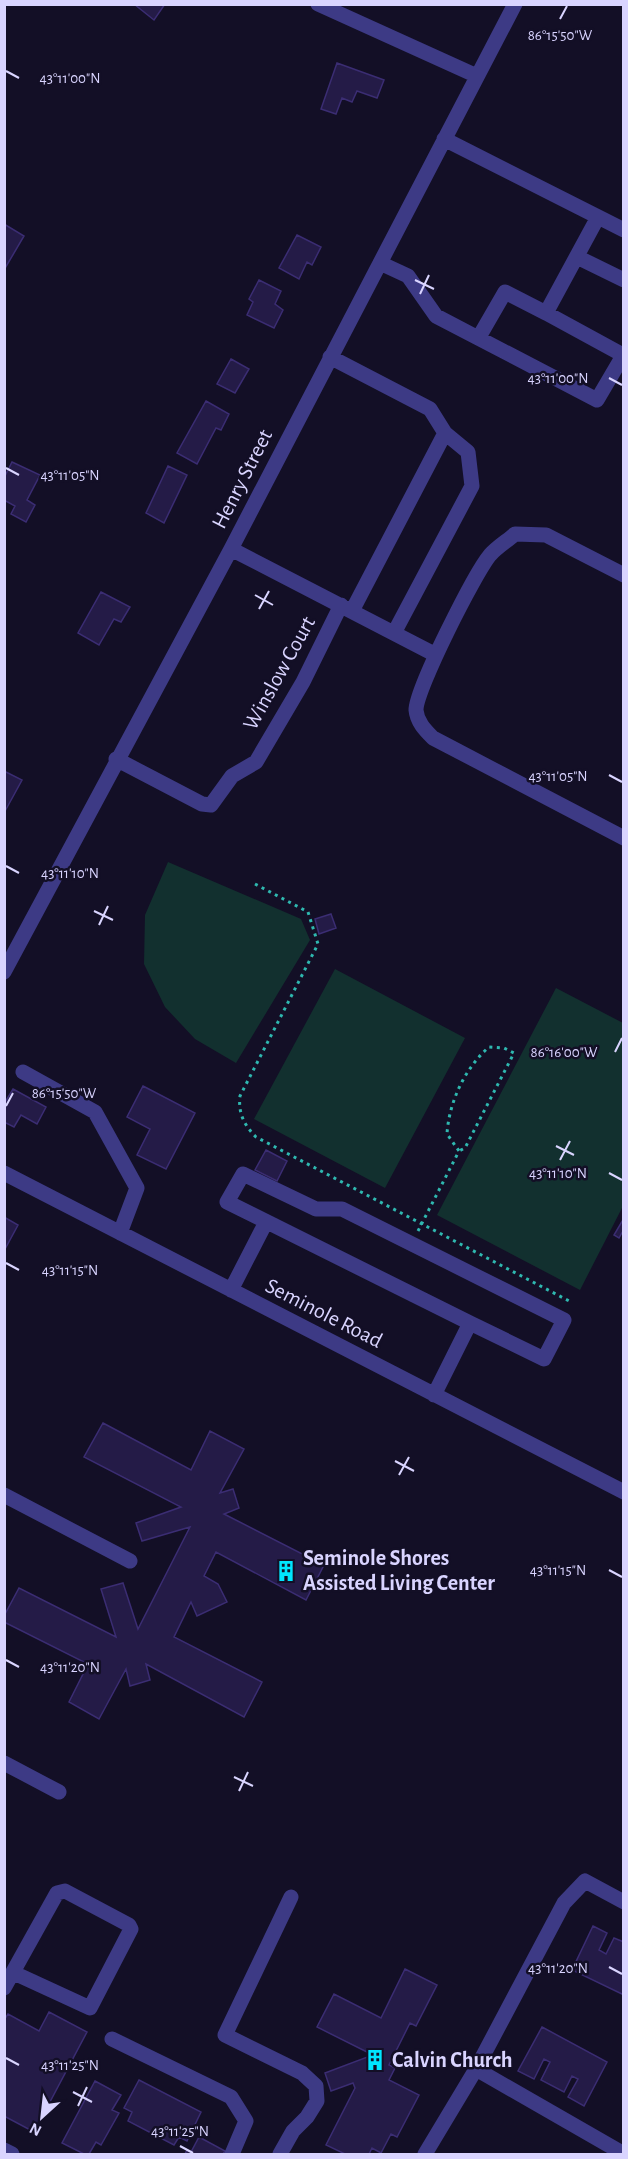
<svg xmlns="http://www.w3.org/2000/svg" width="628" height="2159" font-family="'Alegreya Sans',sans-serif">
  <rect width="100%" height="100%" fill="#130f26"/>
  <path fill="#12302f" d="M168,862L301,919L310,940L236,1063L195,1039L165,1007L144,964L145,915Z
    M335,969L465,1038L385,1188L254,1119Z
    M556,988L623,1023V1206L580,1290L437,1215Z"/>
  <path fill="#241b47" stroke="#3b2d73" stroke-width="1.5" d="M134,4H165L154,20Z
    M337,63L384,80L377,98L357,91L352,102L342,98L336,114L321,109Z
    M4,224L24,236L4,270Z
    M297,235L321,247L312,265L307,262L299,279L279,268Z
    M259,280L281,291L275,304L283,310L274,328L247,315L253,302L249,299Z
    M231,359L249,369L235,393L217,384Z
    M206,401L229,414L221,430L216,428L197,464L177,453Z
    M12,462L40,475L27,500L35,505L26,522L11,514L15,506L4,500V478Z
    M168,466L187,475L164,523L146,513Z
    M101,592L130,607L121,622L114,619L99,645L78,633Z
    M4,771L22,780L4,813Z
    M331,914L336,928L319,934L315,919Z
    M143,1086L195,1113L166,1169L137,1155L150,1129L127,1117Z
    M13,1089L46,1107L37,1124L21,1115L14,1127L4,1122V1104Z
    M266,1150L287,1161L277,1181L255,1170Z
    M4,1217L18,1225L4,1251Z
    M624,1218V1229L619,1238L614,1235Z
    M103,1423L191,1470L210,1431L244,1449L220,1493L233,1489L239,1508L224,1514L324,1565L306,1600L216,1552L204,1576L218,1584L227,1602L197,1616L191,1602L174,1637L262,1682L244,1717L146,1664L150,1680L130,1686L126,1669L99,1719L69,1702L88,1664L4,1622V1616L19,1588L116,1637L101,1589L123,1583L138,1629L190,1527L142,1541L136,1523L181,1507L84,1457Z
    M593,1926L607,1933L599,1950L606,1954L614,1938L624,1942V1995L572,1970Z
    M405,1969L437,1985L416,2026L410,2023L389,2065L395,2068L389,2080L419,2095L397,2137L391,2134L381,2153L372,2148L369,2154H345L326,2145L355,2088L353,2083L331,2091L325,2073L373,2055L317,2027L334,1994L381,2018Z
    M49,2012L87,2032L34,2132L4,2116V2020L8,2014L39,2031Z
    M542,2027L607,2062L584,2106L568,2097L578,2079L572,2076L564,2092L541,2080L550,2062L544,2059L534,2079L518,2071Z
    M139,2080L201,2112L187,2141L179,2137L174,2145L128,2121L132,2112L124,2108Z
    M95,2081L121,2095L112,2110L119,2113L101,2145L96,2142L89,2154H84L62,2143Z
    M199,2137L225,2151L223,2154H185L187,2150L191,2152Z"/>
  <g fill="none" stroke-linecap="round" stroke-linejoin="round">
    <path stroke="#2fb8b0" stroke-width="3" stroke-dasharray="3 4.5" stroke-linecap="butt" d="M255,884L308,912L318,944L240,1096C238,1113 244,1125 256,1137L571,1302
      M418,1231L459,1151L447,1134C449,1102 465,1068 489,1047L504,1048L514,1053L465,1148L459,1151"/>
    <path stroke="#3d3a85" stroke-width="15" d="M318,4L477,76
      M444,139L624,230
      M577,257L624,280
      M380,263L408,276L436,316L597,400L624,354
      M546,313L623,355
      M479,337L505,292L546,313L598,217
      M330,357L430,409L445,433L352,611
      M231,549L436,655
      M624,575L546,535L515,534C507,541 497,547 490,555C475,573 416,689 416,710C417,722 425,730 433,738L624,838
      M394,633L472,486L468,452L445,433
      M116,759L202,804L211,805L232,776L256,762L303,682L341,605
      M4,972L231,549L515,4
      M23,1072L95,1112L137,1188L120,1233
      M4,1173L624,1492
      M231,1290L266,1222
      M434,1395L470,1323L544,1359L564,1320L342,1209H316L243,1174L227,1202L470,1323
      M4,1495L130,1561
      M4,1763L59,1792
      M4,1988L57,1893L65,1891L129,1925L131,1929L90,2008L14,1973
      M112,2039L231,2097L246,2121L232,2154
      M476,2069L624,2154
      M4,2150L12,2154
      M280,2154L293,2131L307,2117L317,2101L316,2086L302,2073L225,2035L291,1897
      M425,2154L476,2069L564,1903L585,1881L624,1902"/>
  </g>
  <path fill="none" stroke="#d9d4ff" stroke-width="2" d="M560,19L567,6M6,71L19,78M415,280L434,289M420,294L429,275M609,378L622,385M6,468L19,475M255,595L273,605M259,609L269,591M609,775L622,782M6,866L19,873M94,911L113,920M99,925L108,906M615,1052L622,1038M6,1106L13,1093M556,1146L574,1155M560,1160L570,1141M609,1173L622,1180M6,1263L19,1270M395,1461L414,1471M399,1475L409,1457M609,1570L622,1577M6,1660L19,1667M234,1777L253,1786M239,1791L248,1772M609,1967L622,1974M6,2058L19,2065M73,2092L92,2102M78,2106L87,2087M180,2146L193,2153"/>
  <defs>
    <symbol id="building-bare" viewBox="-9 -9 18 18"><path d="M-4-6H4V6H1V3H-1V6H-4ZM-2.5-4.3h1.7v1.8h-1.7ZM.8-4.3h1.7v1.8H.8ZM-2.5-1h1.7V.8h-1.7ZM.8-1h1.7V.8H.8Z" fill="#00e5ff" stroke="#130f26" stroke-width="2.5" paint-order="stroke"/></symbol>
  </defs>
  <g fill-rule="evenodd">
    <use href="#building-bare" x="271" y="1556" width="30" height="30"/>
    <use href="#building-bare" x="360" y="2045" width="30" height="30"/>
  </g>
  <g text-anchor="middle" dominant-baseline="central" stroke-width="5" stroke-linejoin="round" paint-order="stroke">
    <g font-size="22" fill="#d9d4ff" stroke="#130f26">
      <text transform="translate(242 479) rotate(-63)">Henry Street</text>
      <text transform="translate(279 673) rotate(-61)">Winslow Court</text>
      <text transform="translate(324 1313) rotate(27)">Seminole Road</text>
    </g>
    <g font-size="22" font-weight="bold" fill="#d9d4ff" stroke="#130f26" text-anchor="start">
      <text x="303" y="1558">Seminole Shores<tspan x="303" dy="25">Assisted Living Center</tspan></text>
      <text x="392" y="2060">Calvin Church</text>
    </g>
  </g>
  <g font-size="15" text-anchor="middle" fill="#d9d4ff" stroke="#130f26" stroke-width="5" stroke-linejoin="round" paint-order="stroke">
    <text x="560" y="40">86°15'50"W</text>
    <text x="70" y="83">43°11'00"N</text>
    <text x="558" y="383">43°11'00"N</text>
    <text x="70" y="480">43°11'05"N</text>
    <text x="558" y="781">43°11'05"N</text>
    <text x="70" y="878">43°11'10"N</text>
    <text x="564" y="1057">86°16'00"W</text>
    <text x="64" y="1098">86°15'50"W</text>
    <text x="558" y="1178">43°11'10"N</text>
    <text x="70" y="1275">43°11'15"N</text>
    <text x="558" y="1575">43°11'15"N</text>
    <text x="70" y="1672">43°11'20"N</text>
    <text x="558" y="1973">43°11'20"N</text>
    <text x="70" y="2070">43°11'25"N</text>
    <text x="180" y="2136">43°11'25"N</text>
  </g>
  <rect width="628" height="2159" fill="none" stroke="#d9d4ff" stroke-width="12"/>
  <g transform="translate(42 2117) rotate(207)" stroke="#130f26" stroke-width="4.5" paint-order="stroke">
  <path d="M0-4.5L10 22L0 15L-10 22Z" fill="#d9d4ff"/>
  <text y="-9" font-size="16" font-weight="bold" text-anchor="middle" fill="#d9d4ff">N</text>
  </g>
</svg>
